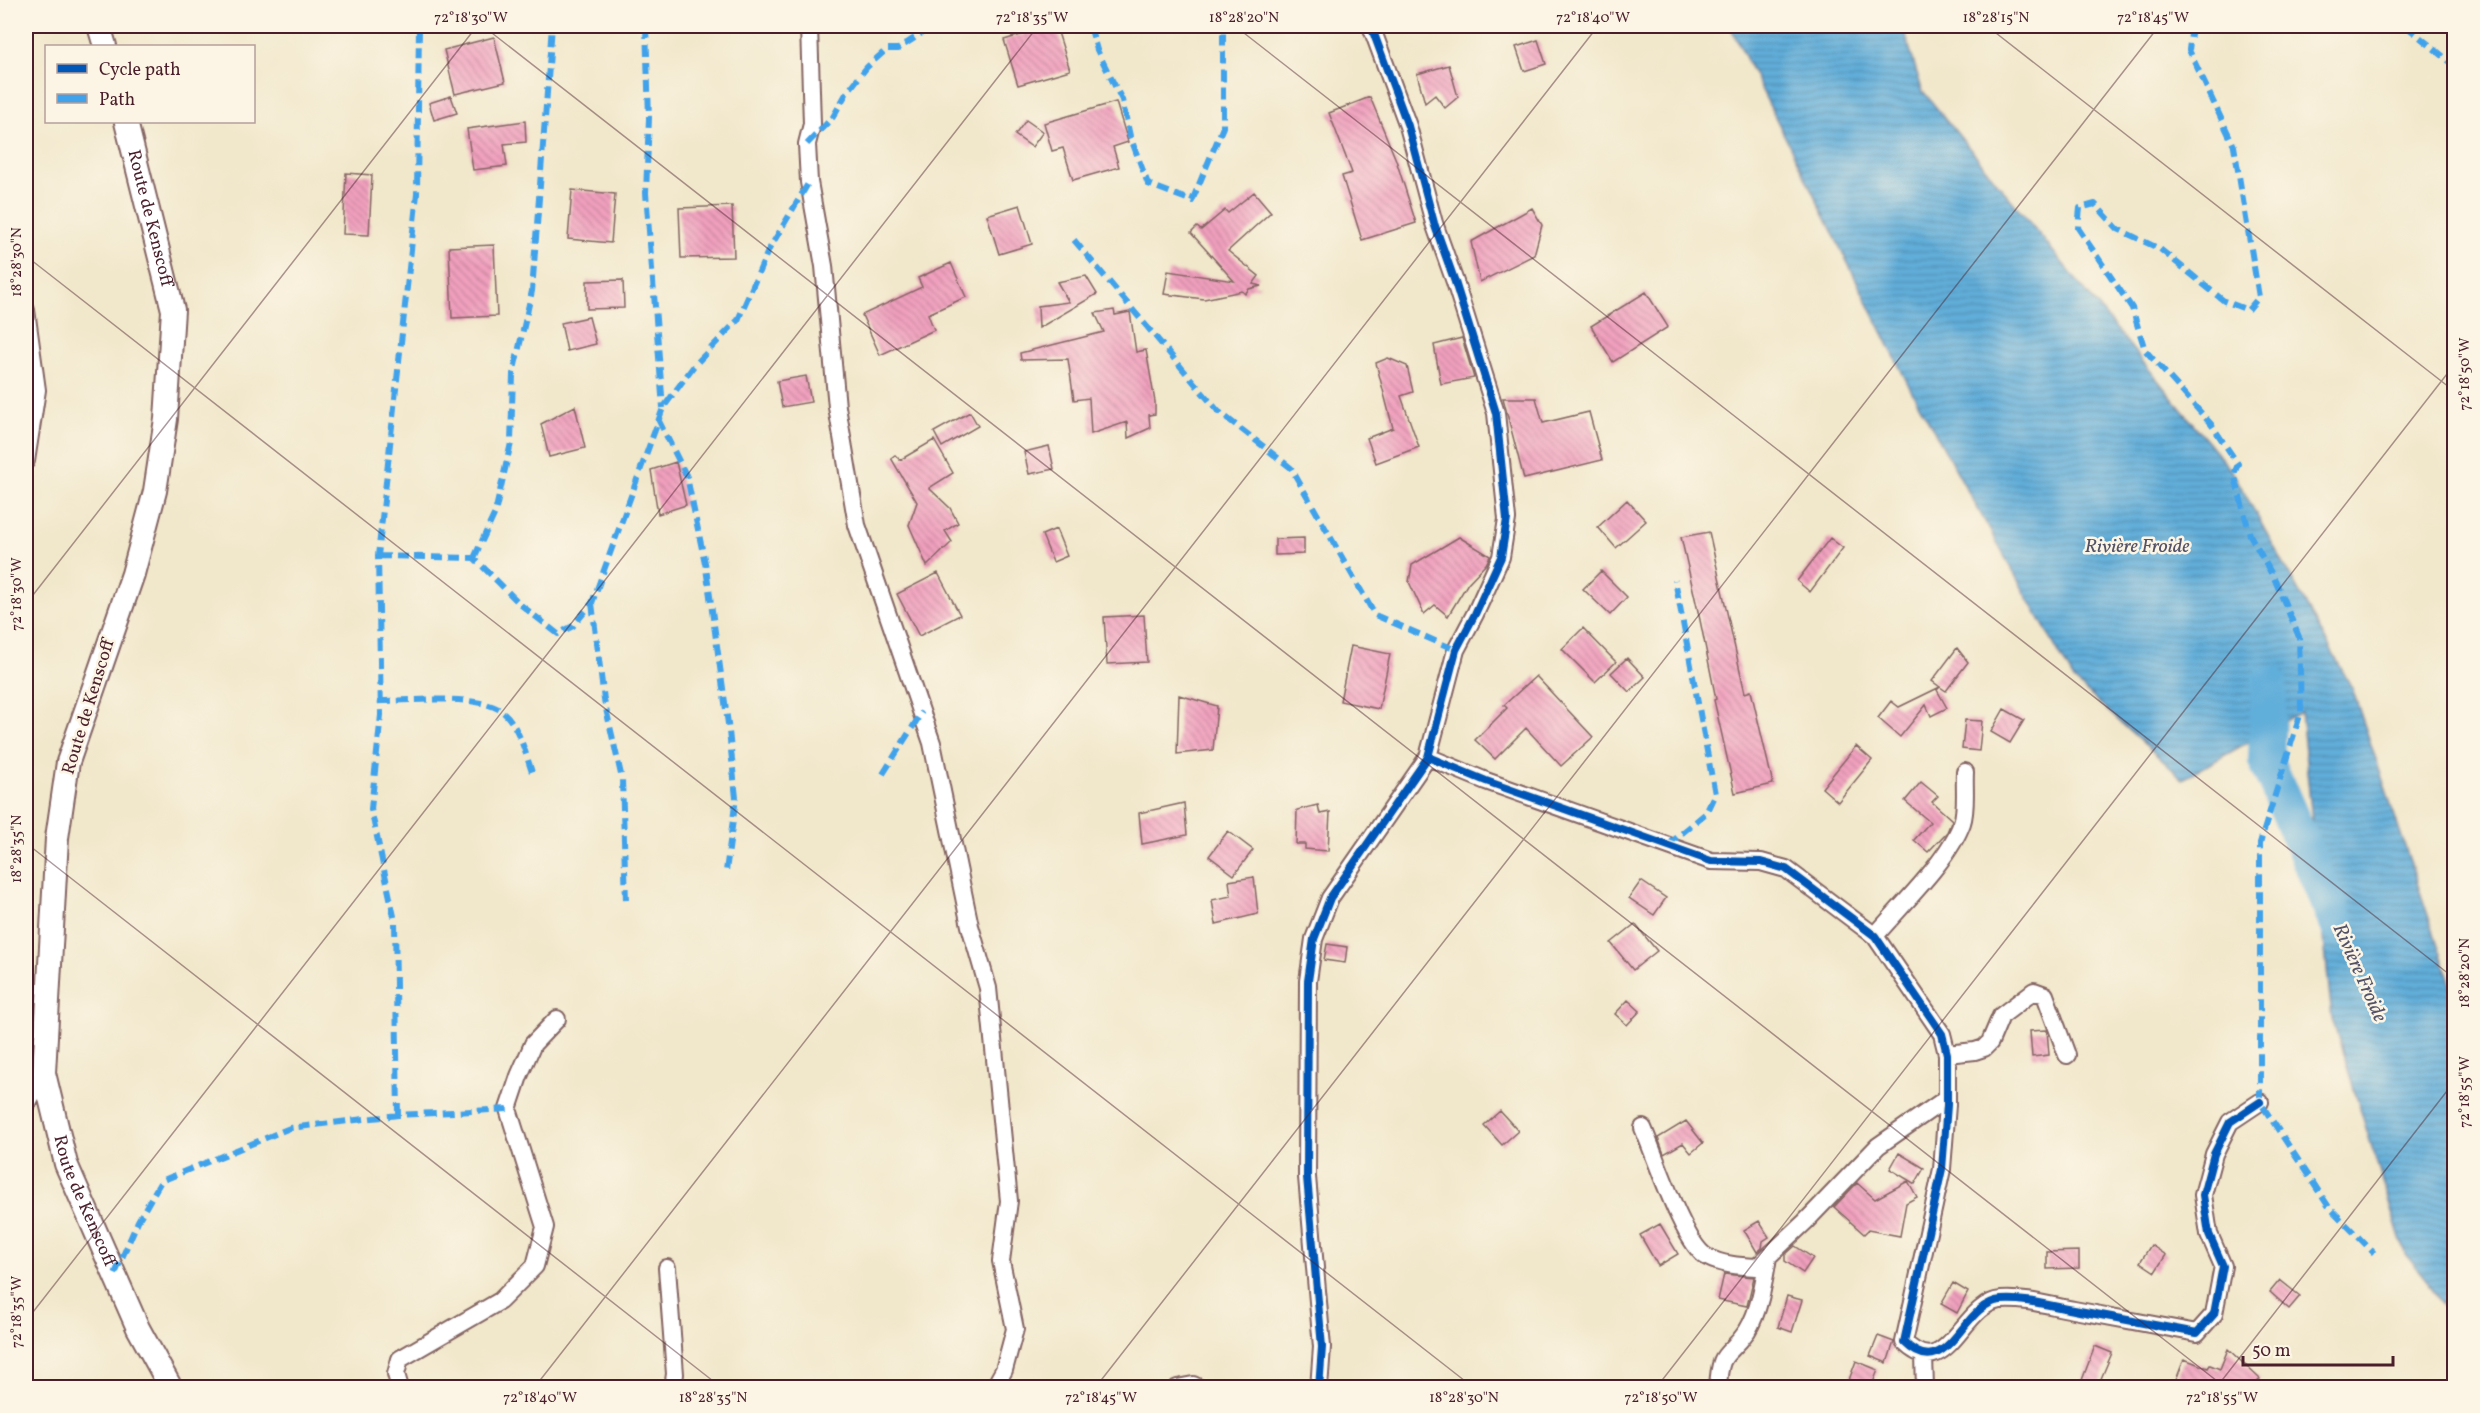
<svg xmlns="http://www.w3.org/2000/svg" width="2480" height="1413" font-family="Vollkorn,serif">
  <defs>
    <pattern id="water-rules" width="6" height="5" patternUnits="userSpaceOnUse" patternTransform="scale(1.5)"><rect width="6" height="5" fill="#60aeda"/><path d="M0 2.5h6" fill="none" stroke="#518db1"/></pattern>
    <pattern id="building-back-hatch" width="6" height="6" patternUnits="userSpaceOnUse" patternTransform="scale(1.5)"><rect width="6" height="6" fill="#f1a0be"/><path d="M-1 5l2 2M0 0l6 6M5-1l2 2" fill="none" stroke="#c5829b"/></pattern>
  </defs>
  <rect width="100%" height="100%" fill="#fcf5e5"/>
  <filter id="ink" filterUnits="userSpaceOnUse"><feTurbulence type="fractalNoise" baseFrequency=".0167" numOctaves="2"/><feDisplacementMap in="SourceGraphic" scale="12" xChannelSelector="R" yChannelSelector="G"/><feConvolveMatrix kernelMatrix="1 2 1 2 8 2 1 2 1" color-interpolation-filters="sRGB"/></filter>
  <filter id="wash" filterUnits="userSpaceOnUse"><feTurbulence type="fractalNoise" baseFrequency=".008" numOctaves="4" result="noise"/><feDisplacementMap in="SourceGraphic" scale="24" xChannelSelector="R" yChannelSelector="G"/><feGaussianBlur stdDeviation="1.35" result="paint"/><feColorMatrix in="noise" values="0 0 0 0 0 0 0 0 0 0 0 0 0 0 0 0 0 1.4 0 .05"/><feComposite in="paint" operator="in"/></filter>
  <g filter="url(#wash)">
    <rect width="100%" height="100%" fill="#f1e7cb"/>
    <path fill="url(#water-rules)" stroke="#556682" stroke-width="1.5" d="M1730,26H1903L1922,90L2234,474L2352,688L2454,993V1324L2425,1278L2405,1254L2332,1018L2301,712L2183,779L2074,680L1911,390Z"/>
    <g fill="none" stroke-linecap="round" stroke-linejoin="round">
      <path stroke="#60aeda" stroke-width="36" d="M2269,683L2266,760L2338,925"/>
    </g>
    <g id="blocks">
      <path fill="url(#building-back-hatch)" d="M1051,26H1056L1070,70L1018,85L1004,40Z
        M494,37L505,82L455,94L444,50Z
        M1538,40L1546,64L1524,71L1516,47Z
        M1449,65L1458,97L1445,108L1435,95L1425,103L1417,74Z
        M451,96L457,113L434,120L429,103Z
        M1370,97L1396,160L1416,223L1362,240L1342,176L1352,173L1329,113Z
        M1116,102L1128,142L1113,147L1119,167L1073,180L1063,148L1052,151L1044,123Z
        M1026,120L1043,132L1032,147L1015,135Z
        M525,121L526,142L504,144L507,166L473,170L467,129Z
        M346,173L372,175L369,235L343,234Z
        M572,190L615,194L611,243L568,239Z
        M1254,192L1271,212L1228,251L1259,276L1253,284L1261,286L1249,289L1245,294L1242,291L1204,299L1164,294L1168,271L1234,281L1191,233L1197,227L1201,230L1225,210L1228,213Z
        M1020,205L1032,244L999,254L987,215Z
        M732,206L734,257L681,258L679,208Z
        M1532,208L1542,225L1534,255L1480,282L1471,242Z
        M494,245L497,316L452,318L449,247Z
        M951,263L966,297L928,314L934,330L880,355L862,315L922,287L918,278Z
        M1086,276L1097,294L1039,328L1038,306L1069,302L1057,282Z
        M623,280L624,308L587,309V281Z
        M1646,292L1668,327L1613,362L1591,326Z
        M1114,310L1115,315L1130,312L1136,352L1146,350L1155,402V414L1149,415L1150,428L1128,438L1127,422L1091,434L1089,398L1074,400L1068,359L1021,360L1020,353L1104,332L1095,313Z
        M589,317L596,344L567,351L561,323Z
        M1462,338L1474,378L1441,384L1434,345Z
        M1388,358L1407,366L1413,392L1401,396L1419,447L1376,463L1367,438L1393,428L1376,363Z
        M806,376L811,402L782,407L777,381Z
        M1503,398H1536L1543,423L1589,412L1602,460L1524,479Z
        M575,406L585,448L549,457L541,424Z
        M970,412L978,426L942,447L934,432Z
        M934,440L953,473L929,488L950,508L958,523L945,531L952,542L927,566L909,525L917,502L891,458L895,455L900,460Z
        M1049,446L1054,469L1029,474L1024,452Z
        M676,462L686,505L658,514L651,470Z
        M1627,500L1646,521L1616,548L1598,527Z
        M1056,529L1067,556L1053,562L1042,535Z
        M1709,532L1745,693L1751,691L1773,784L1735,793L1714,700L1716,699L1700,620L1681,537Z
        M1459,537L1490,556L1486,564L1468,583L1448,616L1435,605L1424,614L1409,582L1412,565Z
        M1304,538V554L1275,555V539Z
        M1830,538L1843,548L1810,592L1797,581Z
        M1601,571L1627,597L1610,615L1583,589Z
        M938,573L960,615L919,636L897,594Z
        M1144,615L1147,662L1107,664L1104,617Z
        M1583,628L1616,662L1595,682L1562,649Z
        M1351,646L1390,654L1379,709L1340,701Z
        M1957,648L1968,662L1946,691L1940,687L1937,690L1947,708L1931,716L1926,705L1900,737L1878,718L1891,701L1899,707L1940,687L1932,681Z
        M1627,658L1645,677L1629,692L1611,673Z
        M1536,676L1593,737L1561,766L1526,728L1495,759L1475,740L1507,708L1504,705Z
        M1179,695L1217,706L1213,750L1177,754Z
        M2004,709L2024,720L2010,743L1991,732Z
        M1965,720L1982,721L1979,751L1962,749Z
        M1856,746L1872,760L1838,802L1822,788Z
        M1921,782L1938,796L1932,802L1952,820L1947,832L1928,852L1914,840L1930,822L1905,801Z
        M1184,803L1187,835L1142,844L1139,813Z
        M1318,805L1320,814L1330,812L1328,851L1305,849V844H1296L1297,810Z
        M1228,831L1253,850L1234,875L1209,856Z
        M1254,877L1258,914L1216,924L1212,900L1231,896L1229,881Z
        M1641,881L1666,898L1654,915L1629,898Z
        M1635,924L1657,951L1633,970L1611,943Z
        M1327,944L1347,947L1345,963L1324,960Z
        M1628,1000L1640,1011L1627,1025L1615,1014Z
        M2047,1030L2049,1055L2032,1057L2030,1031Z
        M1500,1111L1518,1131L1502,1145L1484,1125Z
        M1686,1121L1703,1143L1691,1153L1683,1143L1664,1154L1658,1138Z
        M1899,1153L1924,1168L1915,1184L1890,1169Z
        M1908,1181L1917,1197L1906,1203L1900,1236L1868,1230L1864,1234L1834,1207L1857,1183L1875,1199Z
        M1759,1221L1769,1237L1763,1241L1762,1248L1757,1252L1744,1230Z
        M1660,1224L1678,1254L1658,1266L1640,1235Z
        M2151,1245L2166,1255L2155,1272L2140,1262Z
        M1795,1246L1813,1258L1803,1273L1785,1261V1255Z
        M2079,1251V1268L2047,1269V1252Z
        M1724,1274L1754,1277L1747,1306L1718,1300Z
        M2280,1280L2300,1296L2289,1309L2270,1292Z
        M1953,1283L1968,1292L1957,1313L1941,1304Z
        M1787,1296L1802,1300L1792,1332L1778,1327Z
        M1878,1336L1894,1342L1887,1363L1870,1356Z
        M2095,1346L2112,1353L2097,1388H2079Z
        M2228,1349L2260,1379L2252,1388H2173L2184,1359L2208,1368L2210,1365L2220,1369Z
        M1856,1361L1878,1370L1871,1388H1846Z"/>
    </g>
  </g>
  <g filter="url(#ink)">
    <use href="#blocks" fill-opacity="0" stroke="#846563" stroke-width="1.5"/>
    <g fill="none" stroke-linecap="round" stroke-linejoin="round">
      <defs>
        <path id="minor" d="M809,26L812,124L807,144L809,182L824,266L837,407L857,525L932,743L970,926L988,988L1009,1201L1001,1261L1015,1329L1004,1370L994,1388
          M26,310L37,390L26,461
          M1428,757L1486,781L1711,861L1761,862L1786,869L1875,936L1942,1034L1947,1054V1105L1942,1169L1904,1342C1948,1386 1961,1303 2001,1300C2025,1298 2051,1306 2074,1310C2115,1318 2156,1325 2197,1333L2214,1314L2223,1266L2209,1234L2203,1195L2214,1154L2230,1122L2260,1102
          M1875,936C1901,905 1949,860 1962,823C1967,809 1964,787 1965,772
          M1947,1054L1975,1051L1984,1048L1990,1042L2001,1016L2034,991L2045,995L2067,1055
          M26,1106L44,1073
          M1643,1128C1655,1155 1684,1245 1707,1257C1722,1265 1740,1266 1757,1267L1805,1222L1878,1146L1947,1098
          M667,1268L675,1374L673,1388
          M1924,1356L1925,1388
          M400,1388L396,1374L400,1359L500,1301L535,1266L545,1227L508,1109L519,1076L533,1044L557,1019
          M1177,1388L1193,1385L1199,1388
          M1319,1388L1322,1347L1307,1177L1308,981L1314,939L1330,898L1428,757L1456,650L1475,614L1501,557L1507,519L1496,413L1455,282L1434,223L1408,126L1371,26
          M1718,1388C1720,1347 1728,1359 1747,1331C1760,1310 1764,1281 1768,1257"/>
        <g id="secondary">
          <path d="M99,26L105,46"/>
          <path id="s1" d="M126,122L173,310L166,419L155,491L133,574L68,762L57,838L44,1073L66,1164L138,1328L171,1388"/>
        </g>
      </defs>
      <use href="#minor" stroke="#846563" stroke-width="20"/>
      <use href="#secondary" stroke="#846563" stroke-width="26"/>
      <use href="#minor" stroke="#fff" stroke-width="16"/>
      <use href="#secondary" stroke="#fff" stroke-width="22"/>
      <path stroke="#40a2eb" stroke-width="6" stroke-dasharray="12 6" stroke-linecap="butt" d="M646,26L649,118L646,193L663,408
        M1090,26L1097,50L1122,100L1130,136L1148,184L1192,201L1223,127V26
        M2192,26L2189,50L2234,146L2259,297L2248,310L2224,301L2160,249L2118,229L2095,204L2080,208L2078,228L2132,308L2145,350L2211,424L2238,464L2234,474L2250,535L2275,580L2299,637L2301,712L2260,843V1102L2329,1207L2374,1253
        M2406,26L2454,65
        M807,144L833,117L846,94L867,67L887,49H898L922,33
        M1074,240L1218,411L1291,468L1375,615L1456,650
        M658,419L687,477L706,568L729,731L736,798L726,871
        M378,556L474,558L521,605L558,634L573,626L592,603L663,408L693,367L738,320L768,251L809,182
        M474,558L495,513L511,443L513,374L532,291L552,26
        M592,603L604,700L622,779L626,901
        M380,701C411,701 475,694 500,710C518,721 526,756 533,775
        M883,774L922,712
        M1668,845L1706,813L1715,794L1675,580
        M398,1115L395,921L371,809L381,715L378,556L417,194L419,26
        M115,1274L138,1221L161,1181L290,1128L398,1115L508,1109"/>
      <defs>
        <path id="cycleway" d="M1428,757L1486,781L1711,861L1761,862L1786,869L1875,936L1942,1034L1947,1054V1105L1942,1169L1904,1342C1948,1386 1961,1303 2001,1300C2025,1298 2051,1306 2074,1310C2115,1318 2156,1325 2197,1333L2214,1314L2223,1266L2209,1234L2203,1195L2214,1154L2230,1122L2260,1102
          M1319,1388L1322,1347L1307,1177L1308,981L1314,939L1330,898L1428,757L1456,650L1475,614L1501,557L1507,519L1496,413L1455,282L1434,223L1408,126L1371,26"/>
      </defs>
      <use href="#cycleway" stroke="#fcf5e5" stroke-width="11"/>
      <use href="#cycleway" stroke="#0057b8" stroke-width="8"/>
    </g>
  </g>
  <path fill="none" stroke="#4a1f2b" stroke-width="1.5" stroke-opacity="0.45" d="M483,26L2226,1388M1235,26L2454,978M1987,26L2454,391M26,256L1474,1388M26,604L477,26M26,843L722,1388M26,1321L1038,26M534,1388L1598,26M1095,1388L2159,26M1656,1388L2454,365M2216,1388L2454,1082"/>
  <g text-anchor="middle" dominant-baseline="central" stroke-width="5" stroke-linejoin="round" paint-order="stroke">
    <g font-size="18" fill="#4a1f2b" stroke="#fcf5e5">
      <text stroke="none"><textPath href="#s1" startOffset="99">Route de Kenscoff</textPath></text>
      <text transform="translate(89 707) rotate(-73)">Route de Kenscoff</text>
      <text stroke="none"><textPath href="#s1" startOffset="1107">Route de Kenscoff</textPath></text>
    </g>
    <g font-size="20" font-style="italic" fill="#525168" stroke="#fcf5e5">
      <text x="2137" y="547">Rivière Froide</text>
      <text transform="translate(2359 973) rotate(66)">Rivière Froide</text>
    </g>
  </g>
  <rect width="2480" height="1413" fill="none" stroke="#fcf5e5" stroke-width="66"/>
  <rect x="45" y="45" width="210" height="78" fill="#fcf5e5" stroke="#b59f9b" stroke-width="1.5"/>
  <rect x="57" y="64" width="30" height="9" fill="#0057b8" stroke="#b59f9b" stroke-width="1.5"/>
  <text x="99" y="75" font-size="18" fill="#4a1f2b">Cycle path</text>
  <rect x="57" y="94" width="30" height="9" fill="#40a2eb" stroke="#b59f9b" stroke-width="1.5"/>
  <text x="99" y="105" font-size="18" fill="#4a1f2b">Path</text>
  <path d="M2243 1356v9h150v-9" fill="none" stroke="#4a1f2b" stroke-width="3"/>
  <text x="2252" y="1356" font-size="18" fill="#4a1f2b" stroke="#fcf5e5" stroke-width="4.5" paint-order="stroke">50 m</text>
  <rect x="33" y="33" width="2414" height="1347" fill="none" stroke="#4a1f2b" stroke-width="2"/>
  <g font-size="15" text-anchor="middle" fill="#4a1f2b">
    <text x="471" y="22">72°18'30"W</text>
    <text x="1032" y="22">72°18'35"W</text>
    <text x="1244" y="22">18°28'20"N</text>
    <text x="1593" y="22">72°18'40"W</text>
    <text x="1996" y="22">18°28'15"N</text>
    <text x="2153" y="22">72°18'45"W</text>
    <text transform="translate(16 262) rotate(-90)" y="5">18°28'30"N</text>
    <text transform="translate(2464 374) rotate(-90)" y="5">72°18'50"W</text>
    <text transform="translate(16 594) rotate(-90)" y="5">72°18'30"W</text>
    <text transform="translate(16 849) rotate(-90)" y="5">18°28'35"N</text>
    <text transform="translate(2464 973) rotate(-90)" y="5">18°28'20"N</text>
    <text transform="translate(2464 1092) rotate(-90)" y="5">72°18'55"W</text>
    <text transform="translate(16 1312) rotate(-90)" y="5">72°18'35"W</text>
    <text x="540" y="1402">72°18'40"W</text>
    <text x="713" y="1402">18°28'35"N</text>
    <text x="1101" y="1402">72°18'45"W</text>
    <text x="1464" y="1402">18°28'30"N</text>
    <text x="1661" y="1402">72°18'50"W</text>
    <text x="2222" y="1402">72°18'55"W</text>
  </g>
</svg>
